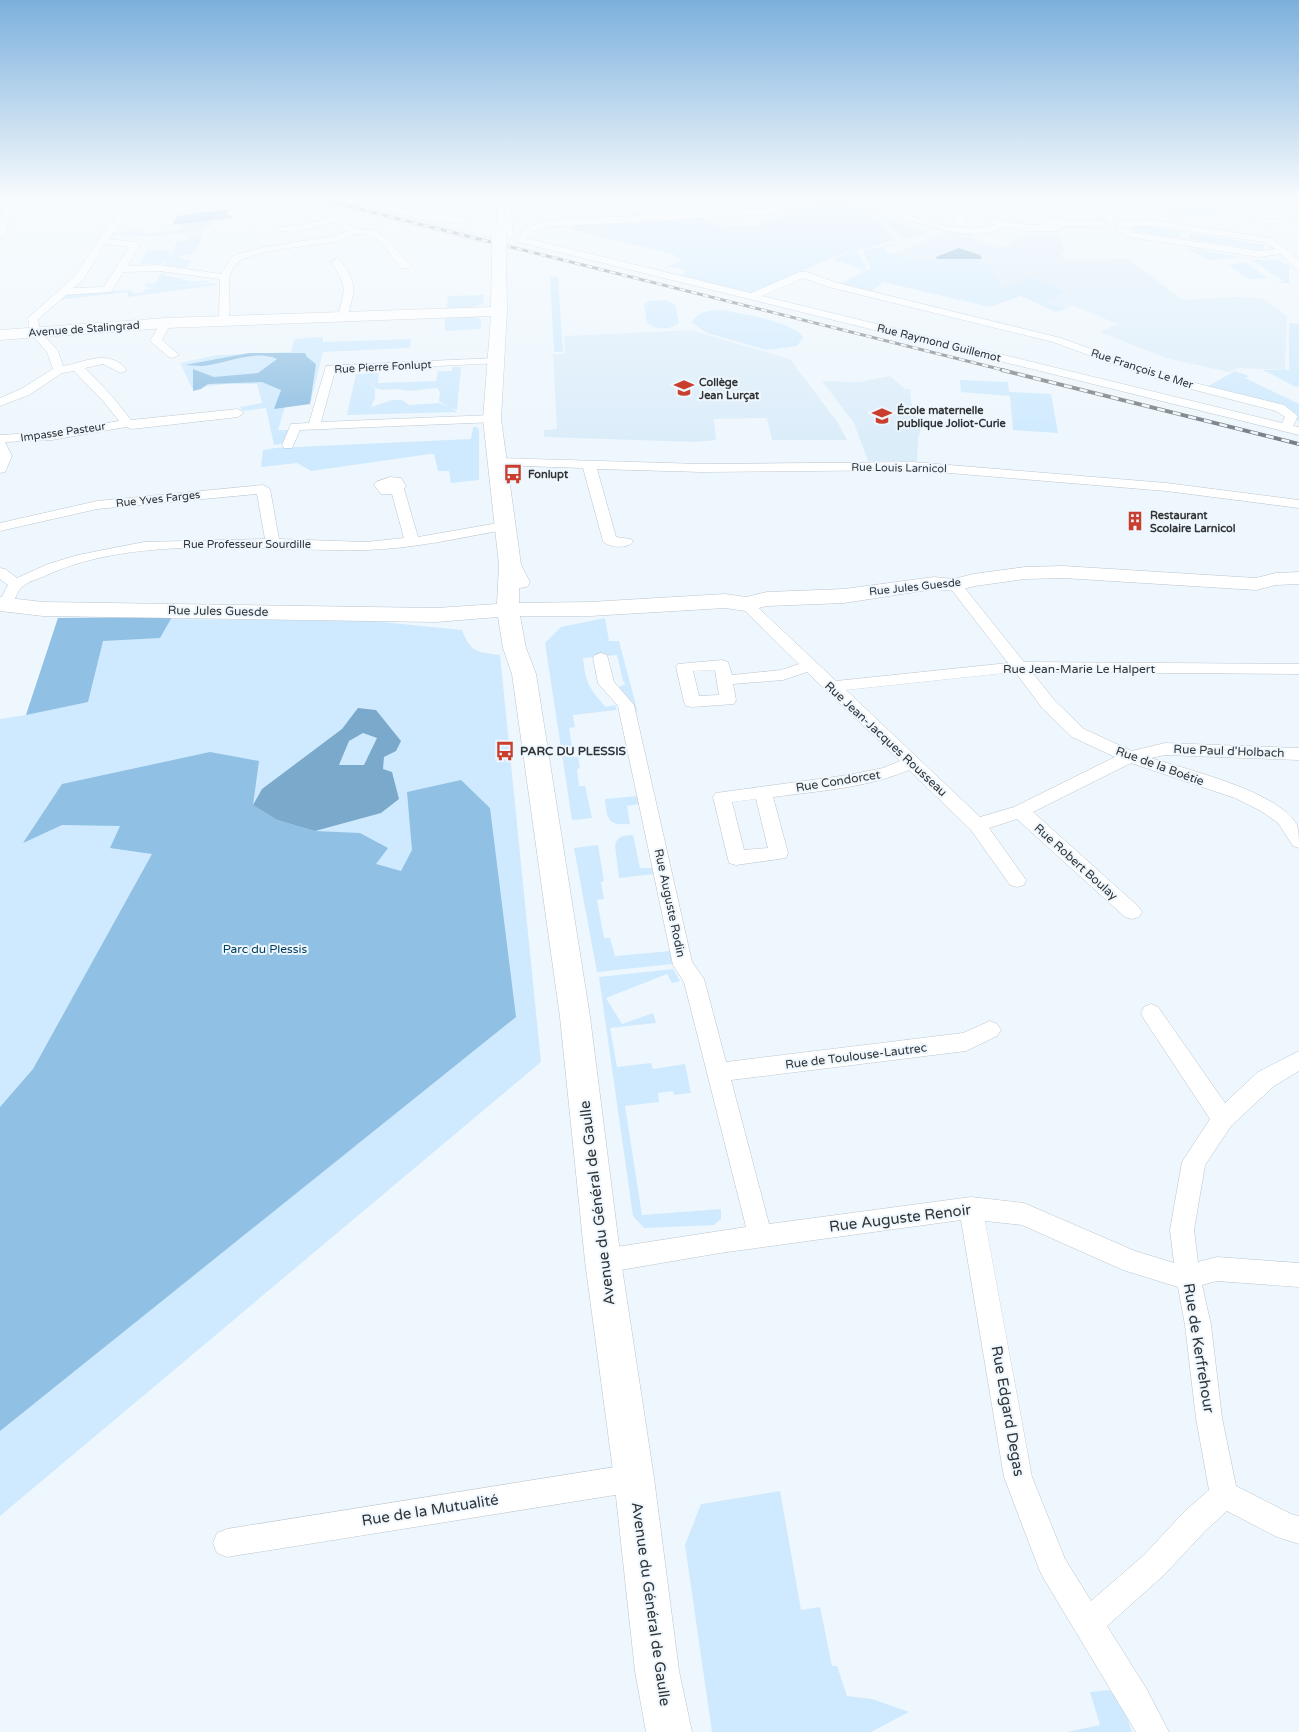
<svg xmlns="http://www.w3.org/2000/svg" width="1299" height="1732" font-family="'Varela Round',sans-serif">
  <rect width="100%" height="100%" fill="#eef7fd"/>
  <path fill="#dcedfa" d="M298,196H324L491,237L490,246Z
    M952,232L972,234L973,239L998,248L1012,243L1008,241L1026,235H1057L1066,252L1061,253L1065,260L1128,259L1183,300L1238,297L1264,299L1287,316L1285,370L1239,368L1229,372L1166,358L1100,332L1118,324L1072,305L1061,310L1006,287H924L873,266L898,252L941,233Z
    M691,330L790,359L838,423L847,440H772L767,418L714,419L716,440L696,442L544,437V430L557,429L553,354H565L564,336Z
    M890,376L905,389H910L912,408L921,429L918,440L917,461H868L854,423L822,381L858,382Z"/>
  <path fill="#cfeafe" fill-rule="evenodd" d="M843,199C864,207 881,223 896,240L839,255L749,294L680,277L686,270L666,266L683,262L673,254L572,230L571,225L709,217L713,225L723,224L725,227L762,225L761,222L770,221L815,200Z
    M1160,207L1215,209L1212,217L1144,208Z
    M867,209L900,224L927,232L912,238L902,239L889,224Z
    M214,220L211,226L185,234L122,237L123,234H116L112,239H108L113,233L142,230L144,234L182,229L180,224Z
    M1134,224H1146L1147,227L1181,232L1179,238L1132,231Z
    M206,229L194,253L179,256V254L177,258L183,257L182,260H192L187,268L165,265L167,260H165L162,264H140L147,251L169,250L168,254H171L177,242L186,241L190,234Z
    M1190,233L1264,245L1262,250L1188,239Z
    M905,241L885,248V252L909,260L908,262L910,263L924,260H977L979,263H986L1001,286H1013L1027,277L1043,281L1071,294H1063L1045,303L1067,308L1056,312L1021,296L990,307L883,282L870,292L840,284L871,268L863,251Z
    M1186,249H1192L1242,257L1211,260Z
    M856,251L866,266L865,270L859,272L862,269L833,259Z
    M1253,260H1276L1289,265V283H1275L1283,281Z
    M1243,262L1246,263L1267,278L1249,279L1229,265Z
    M162,273H165L164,276C175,275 186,282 197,282C202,281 203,280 209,282L160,288L145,287L146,284L156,283Z
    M550,277H558L563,352H554Z
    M214,283L216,285L128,297V292L57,300L72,293L133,290L132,293H142L146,289Z
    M484,295L483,304L473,307L447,308L448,296Z
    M666,300L675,305L679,323C670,330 657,330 647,323L644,304L649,301Z
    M718,310C733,311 799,323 803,338L797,346L767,350L707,333L692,323C696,312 707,311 718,310Z
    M473,316L481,319V329L445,331V317Z
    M1289,323L1299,324V386L1296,387L1263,370H1289Z
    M323,337V342L411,339L410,348L323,352L311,401L286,403L278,430H289L284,443L274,445L266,408L243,411L240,407L262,403L257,384H226L192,388L180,363L217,355L291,352L294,339Z
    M452,367H461L457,410L451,408L457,412L347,415L356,374L379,373L378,383L436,381L438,371H452ZM364,378L375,388L382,390L395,389L411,391L437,388L440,392L439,401L449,407L439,403L409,405L402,400H392L371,407L375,398V389Z
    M1235,371L1249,376L1245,378L1299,404V423C1296,418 1296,414 1291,410C1276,400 1227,392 1207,387Z
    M960,380L1008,382L1009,392L1051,394L1058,433L1013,430L1010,396L961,392Z
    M473,427H477L479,431V480L451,483L449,471H438L434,454H430L311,471L297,463L261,467L263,450L275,448L471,439Z
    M58,618L372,621L462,630C471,653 477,652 500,655L541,1062L0,1516V719L26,715Z
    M605,618L609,641H619L638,713L618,687L626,684L623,681L617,655L583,658C585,682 590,690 606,707L615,705L617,710L573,715L575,727L569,728L574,757H578L580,768L577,769L579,786H585L592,818L572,820L545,643L561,627Z
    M638,796L639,804L627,806L630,824C608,826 607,820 605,799Z
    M633,835L640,868H652L654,874L619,878L615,846L617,840L622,836Z
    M598,845L604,881L601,882L604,899L597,900L604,938H610L615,956L671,951L672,964L597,972L574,848Z
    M673,969L680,981L672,983L667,974L606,998L622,1024L653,1013L656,1023L610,1028L617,1067L651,1063L653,1069L685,1064L691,1093L674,1095L673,1091L658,1093L659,1102L625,1106L642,1215L721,1209V1219L714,1225L644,1228L633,1216L599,977Z
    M780,1491L801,1610L820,1607L832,1666H837L847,1696L872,1699L909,1712L871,1732H712L685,1545L701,1504Z
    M1109,1690L1123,1704L1132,1732H1067L1100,1725L1090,1692Z"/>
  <path fill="#90c0e3" d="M230,209L226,213L232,216V218L172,225L177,216Z
    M249,353H305L307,357L316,364L310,404L274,409L281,390L262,382L208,384L201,389L193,391V369L214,377L258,373L277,359C254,349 225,364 202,366C196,366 191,365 185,365Z
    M172,617L160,638L103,641L88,702L26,715L58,618Z
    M210,752L259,761L253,805L277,820L315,831L360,833L388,848L376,864L401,871L412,850L407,792L461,780L490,808L516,1017L0,1431V1107L33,1069L152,854L110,848L120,826L62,825L23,843L62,784Z"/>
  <path fill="#7aa9cb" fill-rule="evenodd" d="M959,248L980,255L982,259H936V257Z
    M358,708L376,710L401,741L396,751L384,757L383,769L392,772L399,799L381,813L315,831L277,820L253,805L262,789L342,729ZM363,733L377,738L364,765H339L349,741Z"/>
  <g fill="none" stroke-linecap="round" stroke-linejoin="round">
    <defs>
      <path id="street" d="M60,196H91L87,199L42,203L13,208L5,236L0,239V220L4,207L0,206V200L10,203Z
        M111,196H119L129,214L108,239L135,242L140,245L127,266L159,265L221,274L231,258L237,254L266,247L334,236L348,231L334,222L295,232L280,231V227L295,226L327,219L311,210L267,196H280L317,206L339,217L356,229L374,230L385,237L411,266L410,268H402C391,259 382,237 367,234C356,232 344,240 333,242C313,246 248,250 236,264C221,281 236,306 226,323L222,324L217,321L219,316L220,279L159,271L123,272L111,292L66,295L38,319L40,331L58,351L63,366C86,362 109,348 127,370L121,373L103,364L85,368L112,396L131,420L238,409L244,413L238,417L132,429L126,427L52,440L5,442L12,456L5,472L0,473V435L52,432L119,421L104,402L74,371L62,373L29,395L0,406V398L21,389L53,369L47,352L30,332L28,318L75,276L102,234L119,214ZM105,244L129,247L104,287L73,288L83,280Z
        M335,196H349L430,215L465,217L470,220L465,223L430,221L336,198Z
        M544,196H590L586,199L553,203Z
        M802,196H813L773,214L547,227L531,232L526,238L751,293L799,272H807L837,283L1061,338L1137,366L1199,384L1284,405L1298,416L1293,426L1299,427V435L518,242L516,240L524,228L547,221L771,208ZM803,278L829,287L1053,342L1129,370L1191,389L1276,411L1285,417L1282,423L762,296Z
        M843,196H855C893,209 955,238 995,225L986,222L991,219L1028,225H1043L1041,223L1046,220L1102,221L1107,224L1102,227L1061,226L1059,230L1056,231H1028L1007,227L988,233L969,234L948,231L900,218L844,198Z
        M947,196H955L966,223L964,225L961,226L956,223Z
        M1039,196H1047L1048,198L1044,201L1041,200Z
        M1093,196H1101L1115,221L1113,223H1107Z
        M1232,196H1241L1255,211V215L1299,211V217L1255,219L1254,216H1248Z
        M1151,220L1271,238L1292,253L1299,261V270L1295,269L1282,254L1259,257L1128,237L1114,229L1119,226L1131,232L1259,251L1275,249L1265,242L1151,226L1122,227L1117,224L1122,221Z
        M336,259L340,260C357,285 355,287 348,316L343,319L338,316C345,288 348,287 331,262Z
        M166,320L171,323L162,340L179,355L173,358L169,357L150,341L162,321Z
        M495,358L499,359L501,361L499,363L335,371L321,422L492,415L498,419L496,422L300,430L292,448H284L282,445L291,424L309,423L326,366Z
        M496,458L702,464L913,462L1166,483L1299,500V508L1166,491L913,470L702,472L597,469L616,537L631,539L633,542C627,549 609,548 603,541L583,468L491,465L490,462L491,459Z
        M390,477L401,478L406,486L404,489L418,537L504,522L511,526L504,530C458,538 412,549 365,550C266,552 139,533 47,575C39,579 28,581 22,587C17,591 15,601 11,606L6,607L0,605V600L8,585L0,579V568L5,569L17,578L48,564L78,555L144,542L265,539L257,494L97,509L0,531V523L97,501L263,485L270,489L279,539L366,542L404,538L392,494H381L374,485L376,482Z
        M955,581L960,582L1024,662L1299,664V674L1032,672L1055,701L1084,729L1132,751L1165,743L1299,748V760L1165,755L1151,758C1188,770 1278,791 1297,825C1299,831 1299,841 1299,848L1293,846L1278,823L1261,811L1235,798L1131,763L1033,812L1139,907L1142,912L1139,917L1132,919L1125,917L1017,819L989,828L1026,880L1024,885L1017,887L1010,885L971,830L909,770C867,788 818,791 773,797L788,853L786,858L736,865L729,863L713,797L716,793L848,775L883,768L900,761L807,672L783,680L733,684L736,700L734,704L692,707L686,706L684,702L676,667L678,664L722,660L728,662L732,675L781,670L799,664L741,607L739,604L741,601H751L836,681L1008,663L948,585L950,582ZM715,670L719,695L699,696L693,671ZM1015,672L1043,709L1072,737L1115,757L1014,807L980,817L846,690ZM756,799L768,848L744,850L732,802Z
        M601,653L607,655L614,682L634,705L692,962L704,979L726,1062L963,1033L990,1021L997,1024L1001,1030L997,1036L966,1051L731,1080L769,1224L971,1197L1024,1203L1135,1251L1174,1263L1170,1230L1182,1162L1210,1119L1144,1019L1141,1013L1144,1007L1151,1004L1158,1007L1225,1103L1258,1072L1299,1051V1071L1274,1086L1231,1126L1205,1165L1194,1230L1198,1262L1217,1257L1299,1263V1287L1217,1281L1202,1285L1211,1325L1222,1418L1236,1486L1291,1514L1299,1516V1544L1277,1537L1227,1511L1205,1531L1164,1575L1107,1626L1146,1688L1169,1732H1136L1044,1579L1039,1569L1004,1477L961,1220L720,1253L603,1273L594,1269L591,1261L594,1253L603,1249L746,1227L684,982L673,965L618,706L598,683L593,658L595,655ZM985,1221L1022,1225L1123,1270L1178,1287L1185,1325L1196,1418L1209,1490L1185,1511L1144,1555L1091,1601L1065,1559L1032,1477Z
        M634,1464L644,1468L648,1478L644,1488L634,1492L227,1557L217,1553L213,1543L217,1533L227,1529Z"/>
      <path id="secondary" d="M496,196H510L513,235L511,238H501L499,235Z
        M499,246L504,247L506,250L507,311L501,419L521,565L530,582L527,587L519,588V603L590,602L725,594L746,597L767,592L844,589L934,577L954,579L973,574L1025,567L1063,566L1256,578L1276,573L1299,572V584L1276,585L1256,590L1063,578L1025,579L975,586L955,591L934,589L844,603L767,606L746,611L725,608L590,616H520L526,648L536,674L590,1017L621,1261L654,1478L679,1671L692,1732H646L635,1671L614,1478L585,1261L560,1017L512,674L503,648L498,617L436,622L43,616L0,611V597L43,602L436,608L497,604L499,565L483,419L491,316L166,328L0,340V330L166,318L491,307L492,250L494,247Z"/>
    </defs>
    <use href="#street" stroke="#bbc5cd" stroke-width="1"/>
    <use href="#secondary" stroke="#bbc5cd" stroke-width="1"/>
    <use href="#street" fill="#fff" fill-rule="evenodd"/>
    <use href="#secondary" fill="#fff" fill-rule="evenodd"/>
    <defs>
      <path id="rail-far1" d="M307,196L1007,371"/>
      <path id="rail" d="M1002,370L1299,444"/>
    </defs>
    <use href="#rail-far1" stroke="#7a8084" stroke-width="3"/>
    <use href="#rail" stroke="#7a8084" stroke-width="4"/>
    <use href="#rail-far1" stroke="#eef7fd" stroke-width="2" stroke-dasharray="6" stroke-linecap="butt"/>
    <use href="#rail" stroke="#eef7fd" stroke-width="2.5" stroke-dasharray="8" stroke-linecap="butt"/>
    <defs>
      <path id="secondary-bridge" d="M499,233V250"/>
    </defs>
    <use href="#secondary-bridge" stroke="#bbc5cd" stroke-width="16" stroke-linecap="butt"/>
    <use href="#secondary-bridge" stroke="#fff" stroke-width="15"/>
  </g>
  <linearGradient id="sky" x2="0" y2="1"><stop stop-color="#7cb0dc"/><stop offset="0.45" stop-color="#f7fbfe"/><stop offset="1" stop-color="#f7fbfe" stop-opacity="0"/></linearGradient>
  <rect width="1299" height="438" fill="url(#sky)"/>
  <defs>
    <symbol id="school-bare" viewBox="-9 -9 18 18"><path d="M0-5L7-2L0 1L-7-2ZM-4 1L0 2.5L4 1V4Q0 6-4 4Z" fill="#ca3e2d" stroke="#eef7fd" stroke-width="2.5" paint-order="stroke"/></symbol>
    <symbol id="bus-bare" viewBox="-9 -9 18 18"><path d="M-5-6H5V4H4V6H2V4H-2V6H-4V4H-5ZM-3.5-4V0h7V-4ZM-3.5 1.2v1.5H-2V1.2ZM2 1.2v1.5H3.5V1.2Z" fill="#ca3e2d" stroke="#eef7fd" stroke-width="2.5" paint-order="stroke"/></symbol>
    <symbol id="building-bare" viewBox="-9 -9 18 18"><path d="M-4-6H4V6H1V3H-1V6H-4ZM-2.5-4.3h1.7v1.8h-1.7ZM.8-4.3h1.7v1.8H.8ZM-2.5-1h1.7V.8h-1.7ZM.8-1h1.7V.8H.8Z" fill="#ca3e2d" stroke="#eef7fd" stroke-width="2.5" paint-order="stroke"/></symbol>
  </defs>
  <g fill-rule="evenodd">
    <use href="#school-bare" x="670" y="374" width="28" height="28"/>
    <use href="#school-bare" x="868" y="402" width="28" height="28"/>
    <use href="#bus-bare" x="499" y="460" width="28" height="28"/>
    <use href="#building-bare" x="1121" y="507" width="28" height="28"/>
    <use href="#bus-bare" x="491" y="737" width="28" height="28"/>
  </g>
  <g text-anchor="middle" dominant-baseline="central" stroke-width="4" stroke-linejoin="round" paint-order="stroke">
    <g font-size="11" fill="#303437" stroke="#eef7fd">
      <text transform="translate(84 329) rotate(-4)">Avenue de Stalingrad</text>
      <text transform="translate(939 343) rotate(14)">Rue Raymond Guillemot</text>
      <text transform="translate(383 367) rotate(-3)">Rue Pierre Fonlupt</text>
      <text transform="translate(1142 369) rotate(18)">Rue François Le Mer</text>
      <text transform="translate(63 432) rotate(-8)">Impasse Pasteur</text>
      <text transform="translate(899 468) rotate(1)">Rue Louis Larnicol</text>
      <text transform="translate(158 499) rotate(-6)">Rue Yves Farges</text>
      <text x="247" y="544">Rue Professeur Sourdille</text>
      <text transform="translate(915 587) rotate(-6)">Rue Jules Guesde</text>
    </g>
    <g font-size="11" font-weight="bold" fill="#303437" stroke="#eef7fd" text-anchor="start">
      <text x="699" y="382">Collège<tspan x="699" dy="13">Jean Lurçat</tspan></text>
      <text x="897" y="410">École maternelle<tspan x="897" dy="13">publique Joliot-Curie</tspan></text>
      <text x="528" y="474">Fonlupt</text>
      <text x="1150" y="515">Restaurant<tspan x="1150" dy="13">Scolaire Larnicol</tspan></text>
    </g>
    <g font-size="12" fill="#303437" stroke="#eef7fd">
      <text transform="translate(218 611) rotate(1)">Rue Jules Guesde</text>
      <text x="1079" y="669">Rue Jean-Marie Le Halpert</text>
      <text transform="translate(886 739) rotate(43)">Rue Jean-Jacques Rousseau</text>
      <text transform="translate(1229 751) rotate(2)">Rue Paul d'Holbach</text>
      <text transform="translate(1160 766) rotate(20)">Rue de la Boétie</text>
      <text transform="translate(838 781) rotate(-9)">Rue Condorcet</text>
      <text transform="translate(1076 862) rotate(42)">Rue Robert Boulay</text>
      <text transform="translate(670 903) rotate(78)">Rue Auguste Rodin</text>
      <text transform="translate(856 1056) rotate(-7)">Rue de Toulouse-Lautrec</text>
    </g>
    <g font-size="12" font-weight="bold" fill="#303437" stroke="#eef7fd" text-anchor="start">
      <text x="520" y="751">PARC DU PLESSIS</text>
    </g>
    <g font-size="12" fill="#003d5e" stroke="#eef7fd">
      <text x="265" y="949">Parc du Plessis</text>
    </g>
    <g font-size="15" fill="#303437" stroke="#eef7fd">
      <text transform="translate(597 1203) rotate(-97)">Avenue du Général de Gaulle</text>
      <text transform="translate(900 1218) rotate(-7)">Rue Auguste Renoir</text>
      <text transform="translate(1199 1348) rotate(81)">Rue de Kerfrehour</text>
      <text transform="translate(1008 1411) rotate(80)">Rue Edgard Degas</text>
      <text transform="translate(430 1510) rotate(-9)">Rue de la Mutualité</text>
      <text transform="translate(651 1604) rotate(82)">Avenue du Général de Gaulle</text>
    </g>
  </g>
</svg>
